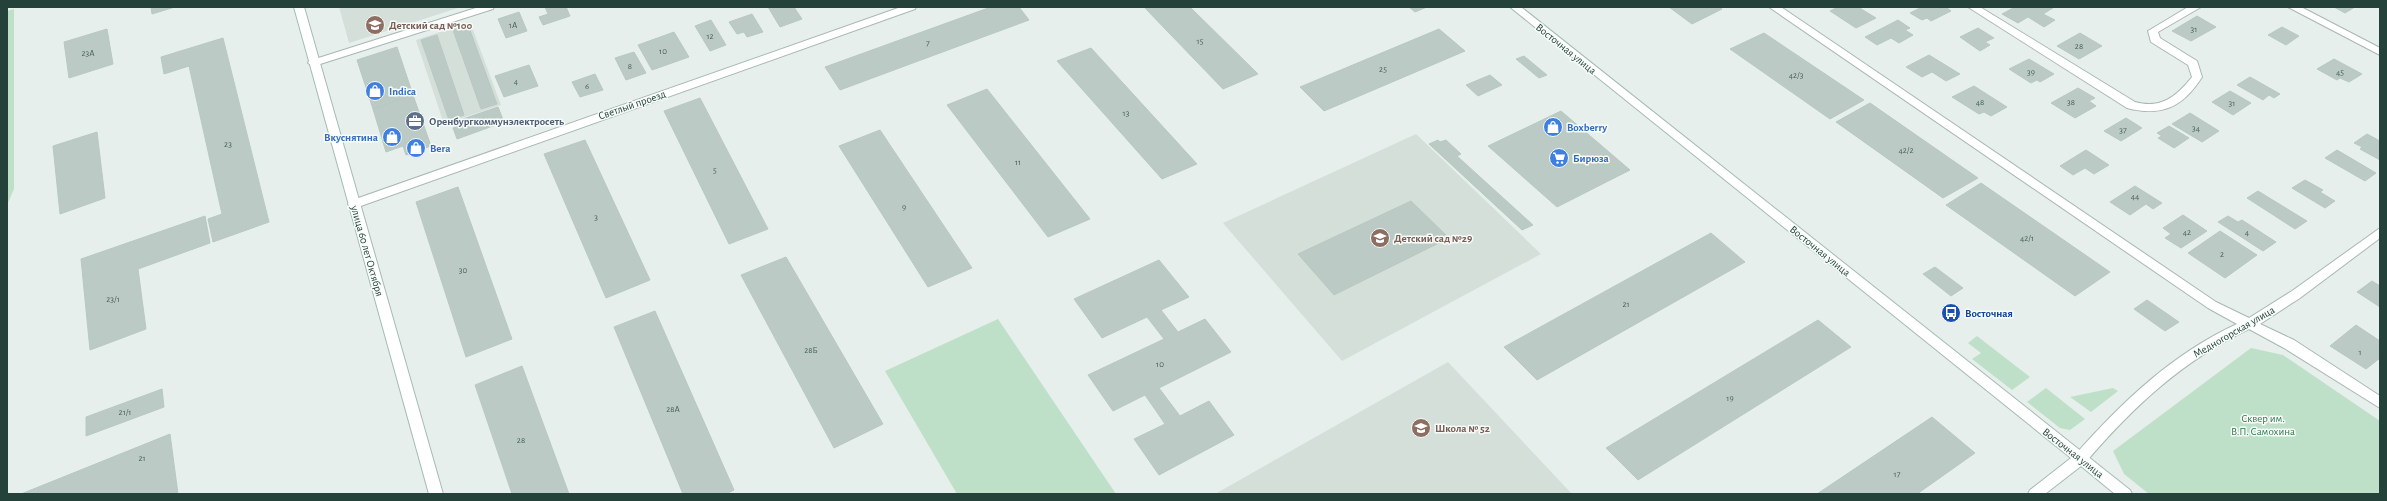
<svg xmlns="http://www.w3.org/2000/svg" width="2387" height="501" font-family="'Alegreya Sans',sans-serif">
  <rect width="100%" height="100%" fill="#e6efeb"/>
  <path fill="#d4dfda" d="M339,7H461L349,43Z
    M470,22L501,105L444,124L416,40Z
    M1416,134L1541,254L1342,361L1223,223Z
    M1448,362L1572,494H1215Z"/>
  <path fill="#bfe0c8" d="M14,9V189L7,205V11Z
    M998,319L1116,494H957L885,371Z
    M1977,336L2030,377L2012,390L1972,359L1981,353L1968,343Z
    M2251,348L2283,355L2380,421V494H2149L2124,474L2113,451Z
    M2046,388L2085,419L2070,430L2060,428L2027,402Z
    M2113,388L2118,391L2091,412L2070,397Z"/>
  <path fill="#bbcac4" stroke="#b8c9c2" d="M151,7H175L152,14Z
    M545,7H566L570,16L543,25L539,17L548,14Z
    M768,7H794L802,19L780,27Z
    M991,7H1019L1029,20L840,90L825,67Z
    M1144,7H1190L1258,74L1223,89Z
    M1409,7H1427L1415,12Z
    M1669,7H1719L1722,9L1692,24Z
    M1838,7H1858L1876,18L1856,28L1830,11Z
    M1922,7H1946L1951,11L1931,21L1927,18L1922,20L1910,13Z
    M2015,7H2051L2053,8L2043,14L2055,20L2044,27L2028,17L2018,23L2002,14Z
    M2334,7H2355L2345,13Z
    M519,12L527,31L506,38L498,19Z
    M752,14L763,32L747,37L744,32L737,34L729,22Z
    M2197,16L2216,27L2191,41L2172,31Z
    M711,20L726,45L710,51L695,26Z
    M1898,20L1910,28L1905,30L1913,35L1899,43L1891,38L1877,45L1865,37Z
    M468,25L497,104L481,109L453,30Z
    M2282,27L2299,36L2286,45L2268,35Z
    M1978,28L1994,38L1985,42L1990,45L1980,51L1960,37Z
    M107,29L113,64L69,78L64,42Z
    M1439,29L1465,51L1324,111L1300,87Z
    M674,32L689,57L652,70L638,45Z
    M1764,33L1864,100L1830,119L1730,49Z
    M2080,33L2102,46L2079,59L2057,46Z
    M437,35L464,115L449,120L421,40Z
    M223,38L269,222L213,242L208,219L222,214L189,66L164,74L161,57Z
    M397,47L413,95L373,109L357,60Z
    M1091,48L1197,164L1162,179L1057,61Z
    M634,52L646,73L626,80L615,58Z
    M1929,55L1960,74L1946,81L1932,72L1922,77L1906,67Z
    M1524,56L1547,75L1539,78L1516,59Z
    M2029,59L2054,74L2040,82L2037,80L2031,83L2009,69Z
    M2334,59L2362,74L2349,82L2340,78L2337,80L2317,69Z
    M529,65L538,86L504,97L495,76Z
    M595,74L603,90L580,97L572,82Z
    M1490,75L1502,85L1478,96L1466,85Z
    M2250,77L2280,94L2274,98L2269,95L2263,100L2237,85Z
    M1974,86L2007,107L1991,116L1984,112L1979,114L1952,97Z
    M2078,88L2095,98L2089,101L2096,106L2075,118L2051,103Z
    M987,89L1090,219L1048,237L947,105Z
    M2230,91L2251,103L2233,115L2212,102Z
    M413,95L431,146L406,155L403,146L386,152L373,109Z
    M700,98L768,229L729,244L664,111Z
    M1870,103L1978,178L1943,198L1836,122Z
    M498,107L504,122L457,139L453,128L462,125L460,120Z
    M1561,111L1630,170L1557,207L1488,146Z
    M2190,113L2219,131L2202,142L2172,124Z
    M2126,118L2142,128L2121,141L2104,131Z
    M2169,126L2189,138L2174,148L2158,138L2162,136L2157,133Z
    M880,130L972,268L928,287L839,146Z
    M97,132L105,198L60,214L53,146Z
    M2367,134L2380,141V160L2360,149L2362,147L2354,143Z
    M585,140L650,280L606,298L544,154Z
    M1438,140L1440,142L1446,140L1461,154L1457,156L1533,225L1522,230L1429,144Z
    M2086,150L2109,165L2094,174L2085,168L2073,175L2060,166Z
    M2337,150L2376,173L2365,181L2325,158Z
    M2305,180L2323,190L2320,192L2335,201L2325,208L2292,188Z
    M1981,183L2110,272L2075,296L1946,205Z
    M2135,186L2162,203L2153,209L2146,204L2130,215L2110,202Z
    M458,187L512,339L466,357L416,202Z
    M2258,191L2307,221L2295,229L2247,198Z
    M1411,201L1449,238L1334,295L1298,254Z
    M2183,215L2207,231L2181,248L2165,238L2171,234L2163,228Z
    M205,216L210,243L138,269L146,329L90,350L81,259Z
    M2228,216L2238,222L2242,220L2276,242L2263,251L2218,222Z
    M2220,231L2257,255L2225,278L2188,253Z
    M1711,233L1745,262L1537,380L1504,347Z
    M786,257L883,424L834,448L741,275Z
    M1159,260L1189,297L1161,310L1178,332L1205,319L1231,352L1159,388L1180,416L1209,401L1234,435L1159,475L1134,439L1165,424L1145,395L1113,411L1088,375L1164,339L1147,317L1102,338L1074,299Z
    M1935,267L1963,288L1951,296L1923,274Z
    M2372,281L2380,286V307L2357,292Z
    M2147,300L2179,322L2165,331L2134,309Z
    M655,311L734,490L726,494H683L614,327Z
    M1818,320L1851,347L1638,480L1606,448Z
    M2356,325L2380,341V358L2366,369L2330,346Z
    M522,366L569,494H512L475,385Z
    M162,389L164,407L86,436V417Z
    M1932,417L1975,453L1917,494H1817Z
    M170,434L178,494H21Z"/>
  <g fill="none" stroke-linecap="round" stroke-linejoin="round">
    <defs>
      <path id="minor" d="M479,7H494L493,9L317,65L313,66L308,63L309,61Z
        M901,7H916L915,9L358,207H350L348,204L350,201Z
        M1769,7H1781L2216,302L2249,318L2292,291L2380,228V238L2300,298L2260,324L2294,340L2380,396V408L2284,348L2249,329C2183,360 2132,408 2085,463L2080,465L2075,463L2073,459L2075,455C2122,402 2172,354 2237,324L2208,308Z
        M1968,7H1980L2135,102C2161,109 2176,97 2192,77L2188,65L2151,42L2148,31L2188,7H2201L2158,32L2160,38L2197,61L2202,77C2183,107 2162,117 2127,108Z
        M2288,7H2301L2380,48V55Z"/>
      <path id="secondary" d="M294,7H304L443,494H429Z
        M1510,7H1521L2130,490L2132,494H2115L2081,466L2045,494H2028L2030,490L2071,458Z"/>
    </defs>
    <use href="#minor" stroke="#a8b8b2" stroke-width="2"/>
    <use href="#secondary" stroke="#a4bbb3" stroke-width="2"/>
    <use href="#minor" fill="#fff" fill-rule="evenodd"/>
    <use href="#secondary" fill="#fff" fill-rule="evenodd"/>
  </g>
  <defs>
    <symbol id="school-disc" viewBox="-11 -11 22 22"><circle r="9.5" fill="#8d6e63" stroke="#f7fbf9"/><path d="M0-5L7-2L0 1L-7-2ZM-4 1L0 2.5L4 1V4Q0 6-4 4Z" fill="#fff"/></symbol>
    <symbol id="shop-disc" viewBox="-11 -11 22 22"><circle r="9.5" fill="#3f7fe0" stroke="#f7fbf9"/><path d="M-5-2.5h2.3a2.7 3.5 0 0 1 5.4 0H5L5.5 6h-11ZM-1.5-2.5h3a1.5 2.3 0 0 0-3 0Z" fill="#fff"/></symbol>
    <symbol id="office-disc" viewBox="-11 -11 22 22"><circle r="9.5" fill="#5c6f8a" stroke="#f7fbf9"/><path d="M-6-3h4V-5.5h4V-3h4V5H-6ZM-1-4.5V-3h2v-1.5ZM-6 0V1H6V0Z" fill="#fff"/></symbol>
    <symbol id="supermarket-disc" viewBox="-11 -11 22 22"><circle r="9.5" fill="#3f7fe0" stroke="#f7fbf9"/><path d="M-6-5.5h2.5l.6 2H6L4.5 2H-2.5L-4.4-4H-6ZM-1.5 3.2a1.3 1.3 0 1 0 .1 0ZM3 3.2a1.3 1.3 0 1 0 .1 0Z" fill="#fff"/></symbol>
    <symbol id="bus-disc" viewBox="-11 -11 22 22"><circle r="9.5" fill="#1a4fb4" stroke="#f7fbf9"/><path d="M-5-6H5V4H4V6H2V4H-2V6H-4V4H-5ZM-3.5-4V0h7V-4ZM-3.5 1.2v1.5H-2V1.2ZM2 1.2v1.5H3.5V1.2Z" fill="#fff"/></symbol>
  </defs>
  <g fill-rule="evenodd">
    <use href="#school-disc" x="364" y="14" width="22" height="22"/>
    <use href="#shop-disc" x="364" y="80" width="22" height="22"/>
    <use href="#office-disc" x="404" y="110" width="22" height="22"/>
    <use href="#shop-disc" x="1542" y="116" width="22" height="22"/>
    <use href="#shop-disc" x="381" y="126" width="22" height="22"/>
    <use href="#shop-disc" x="405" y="137" width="22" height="22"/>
    <use href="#supermarket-disc" x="1548" y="147" width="22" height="22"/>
    <use href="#school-disc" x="1369" y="227" width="22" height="22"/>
    <use href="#bus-disc" x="1940" y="302" width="22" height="22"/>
    <use href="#school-disc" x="1410" y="417" width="22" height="22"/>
  </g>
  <g text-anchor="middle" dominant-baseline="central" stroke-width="3" stroke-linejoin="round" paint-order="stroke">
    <g font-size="9" fill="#4a645c">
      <text x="513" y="25">1А</text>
      <text x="2194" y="29">31</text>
      <text x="710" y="36">12</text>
      <text x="1200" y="41">15</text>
      <text x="928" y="43">7</text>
      <text x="2079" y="46">28</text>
      <text x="663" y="51">10</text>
      <text x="88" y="53">23А</text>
      <text x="630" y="66">8</text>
      <text x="1383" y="69">25</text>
      <text x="2031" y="72">39</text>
      <text x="2340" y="72">45</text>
      <text x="1796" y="75">42/3</text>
      <text x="516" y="81">4</text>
      <text x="587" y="86">6</text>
      <text x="1980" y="102">48</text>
      <text x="2071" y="102">38</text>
      <text x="2232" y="103">31</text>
      <text x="1126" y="113">13</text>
      <text x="2196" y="128">34</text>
      <text x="2123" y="130">37</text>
      <text x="228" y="144">23</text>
      <text x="1906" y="150">42/2</text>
      <text x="1018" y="162">11</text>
      <text x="715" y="170">5</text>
      <text x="2135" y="196">44</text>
      <text x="904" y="207">9</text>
      <text x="596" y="217">3</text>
      <text x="2187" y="232">42</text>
      <text x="2247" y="232">4</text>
      <text x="2027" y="238">42/1</text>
      <text x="2222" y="254">2</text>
      <text x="463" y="270">30</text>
      <text x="113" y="299">23/1</text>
      <text x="1626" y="304">21</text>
      <text x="811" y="350">28Б</text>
      <text x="2360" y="352">1</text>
      <text x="1160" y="364">10</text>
      <text x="1730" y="398">19</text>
      <text x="673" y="409">28А</text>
      <text x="125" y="412">21/1</text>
      <text x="521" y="440">28</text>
      <text x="142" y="458">21</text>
      <text x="1897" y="474">17</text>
    </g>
    <g font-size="11" font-weight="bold" fill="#785e54" stroke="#f7fbf9" text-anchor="start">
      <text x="389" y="25">Детский сад №100</text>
      <text x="1394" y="238">Детский сад №29</text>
      <text x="1435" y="428">Школа № 52</text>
    </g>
    <g font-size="11" fill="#24423a" stroke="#f7fbf9">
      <text transform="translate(1566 49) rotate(39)">Восточная улица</text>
      <text transform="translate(632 105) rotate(-19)">Светлый проезд</text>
      <text transform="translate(367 251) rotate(74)">улица 60 лет Октября</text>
      <text transform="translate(1820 251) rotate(39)">Восточная улица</text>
      <text transform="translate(2234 332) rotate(-30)">Медногорская улица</text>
      <text transform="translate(2073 453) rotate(38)">Восточная улица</text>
    </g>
    <g font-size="11" font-weight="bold" fill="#366cbe" stroke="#f7fbf9" text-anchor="start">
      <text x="389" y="91">Indica</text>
      <text x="1567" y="127">Boxberry</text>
      <text x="378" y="137" text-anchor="end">Вкуснятина</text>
      <text x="430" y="148">Bera</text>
      <text x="1573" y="158">Бирюза</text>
    </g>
    <g font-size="11" font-weight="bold" fill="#4e5e75" stroke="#f7fbf9" text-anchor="start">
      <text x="429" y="121">Оренбургкоммунэлектросеть</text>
    </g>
    <g font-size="11" font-weight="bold" fill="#164399" stroke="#f7fbf9" text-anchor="start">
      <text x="1965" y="313">Восточная</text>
    </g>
    <g font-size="11" fill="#2d7a4b" stroke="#f7fbf9">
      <text x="2263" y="418">Сквер им.<tspan x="2263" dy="13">В.П. Самохина</tspan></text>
    </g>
  </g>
  <rect width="2387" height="501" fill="none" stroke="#24423a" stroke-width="16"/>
</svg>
